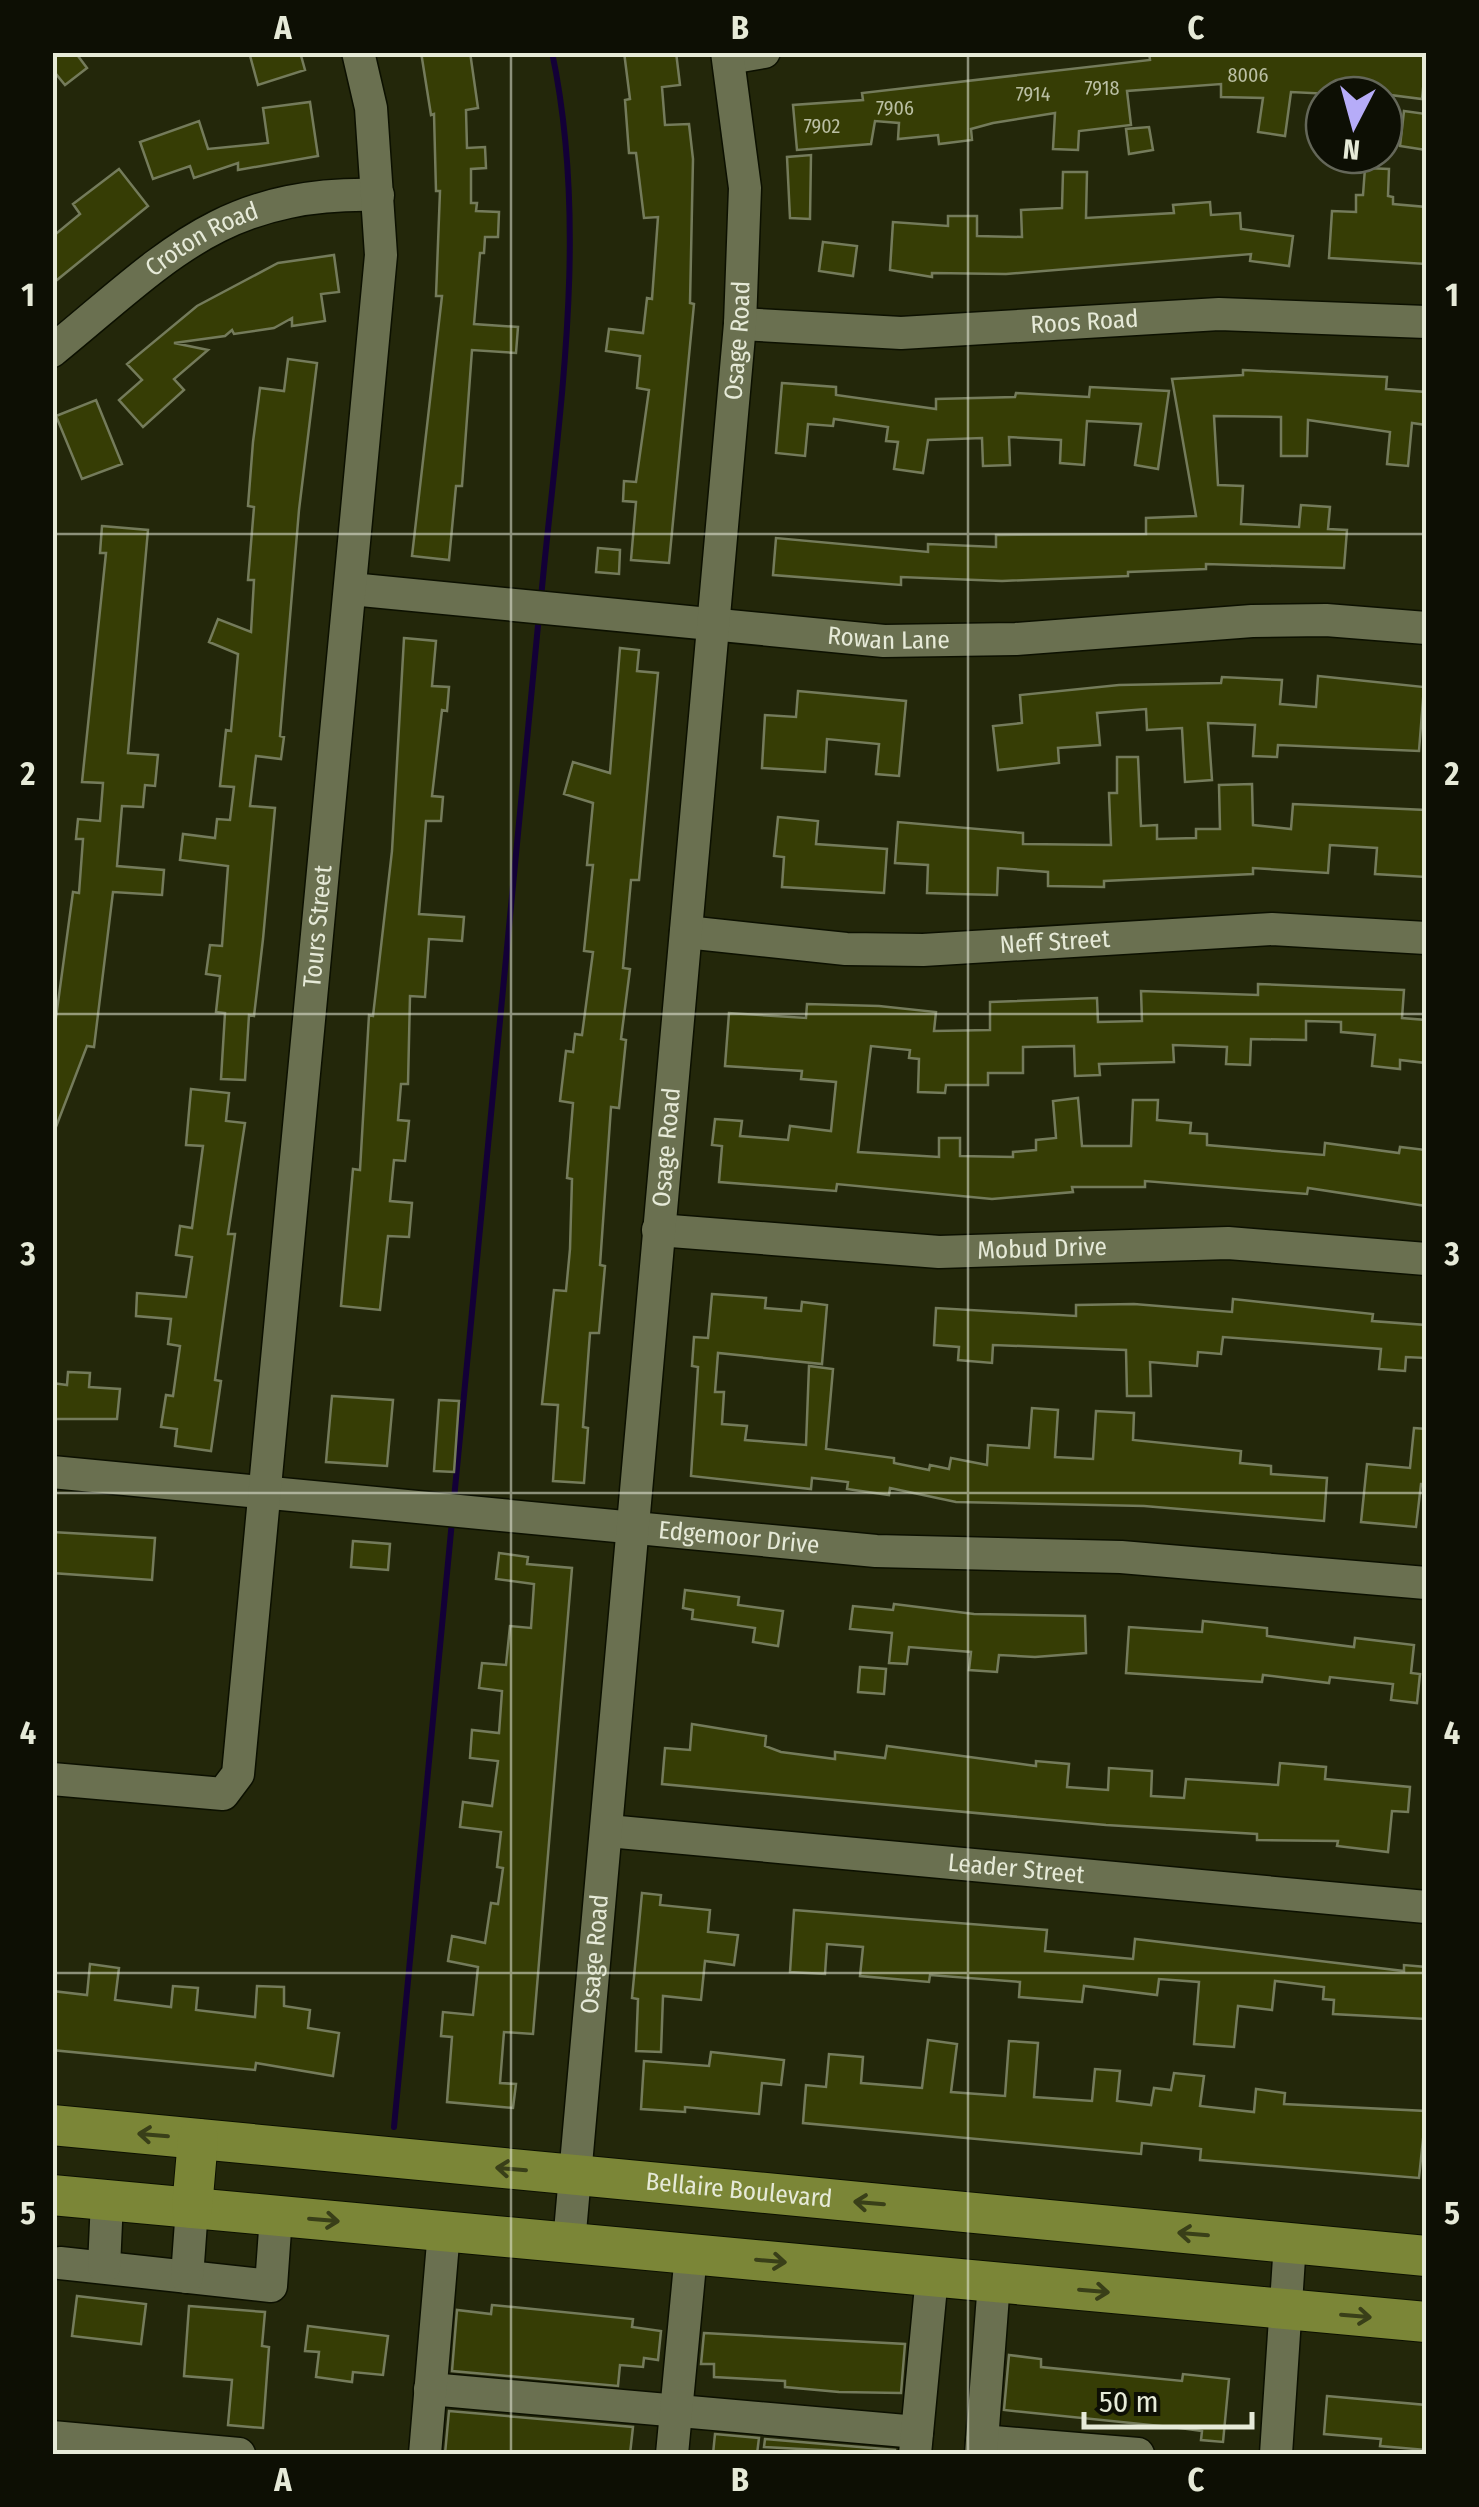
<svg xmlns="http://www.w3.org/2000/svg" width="1479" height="2507" font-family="'Fira Sans Condensed',sans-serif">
  <rect width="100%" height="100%" fill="#23270a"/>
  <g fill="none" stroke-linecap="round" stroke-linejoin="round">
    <path stroke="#130037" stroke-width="6" d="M541,598C558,417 590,233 552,52
      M454,1499L539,615
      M394,2127L452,1521"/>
  </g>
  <path fill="#363d05" stroke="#747b5b" stroke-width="2.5" d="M52,52H75L87,68L65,85L52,69Z
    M249,52H300L305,70L258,85Z
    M421,52H470L478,108L466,110L467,148L485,147L486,168L471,169V203H477L476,211L499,212L498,237H485L484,253H480L474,324L518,327L516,353L472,350L462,486H456L449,560L412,556L442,296H436L440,191H436L434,114L431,115Z
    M624,52H676L680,85L662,87L665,125L689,124L693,159L690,303L694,304L669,563L631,560L636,502L623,501L624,481L636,482L649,390L637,388L640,356L606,351L609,329L643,333L647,298L652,299L658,217L644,218L636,153H629L625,100L630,99Z
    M1149,52H1426V59L1422,99L1351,90V95L1291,92L1285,136L1258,132L1263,98L1221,97V84L1127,91L1131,125L1079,131L1078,150L1053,149L1055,113L993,123L971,129L972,140L939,144L938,135L898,139L899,123L875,121L871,144L797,150L793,105L863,100L862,93L1150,60Z
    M310,102L318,156L238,170V163L194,178L190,166L153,179L140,142L199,121L208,149L268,143L263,108Z
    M1404,111L1426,114V150L1400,146Z
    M1149,127L1153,150L1129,154L1126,129Z
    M811,155L810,219L790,218L787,157Z
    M1365,168L1389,169L1388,196L1393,197V204L1426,207V264L1329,258L1332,211L1356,212V195H1363Z
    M119,169L148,206L52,284V237L80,214L73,204Z
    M1063,172H1087L1086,218L1174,213L1173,205L1210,202L1211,215L1240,213L1241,229L1293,236L1289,266L1250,261L1251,254L1006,274L932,273V277L890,270L893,222L948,226V216H977V236L1022,237L1021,210L1062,208Z
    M823,242L857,246L853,276L819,271Z
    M334,255L339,292L321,294L325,321L292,326V318L274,328L234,334L232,330L225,336L174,343L208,350L174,379L184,390L143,427L119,400L142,380L127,364L197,306L278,263Z
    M288,359L317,363L299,510L280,736L284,737L281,759L256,756L250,806L275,808L263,939L254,1016L249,1015L245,1080L221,1079L225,1013L216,1012L220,976L206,974L210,945L222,946L228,866L180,860L183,834L215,838L217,819L230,820L234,787L220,786L226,730L231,731L238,654L209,642L218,619L251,632L254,580H248L254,507L248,506L253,442L260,388L284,391Z
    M1243,370L1387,377L1386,389L1426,392V425L1412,423L1408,466L1387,464L1390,432L1308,420L1307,456H1281V417L1214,416L1218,485L1243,486L1241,524L1299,527L1301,505L1330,507L1328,529L1347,530L1344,568L1206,564V569L1128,572V576L1002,581L901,577V585L773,575L776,538L928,552V544L996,547V535L1146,534V518L1196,516L1172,379L1243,375Z
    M782,383L836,387V395L936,409V399L1015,397L1016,393L1089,397L1090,387L1169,391L1158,469L1135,465L1141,424L1087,421L1084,465L1060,463L1061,440L1009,437L1010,465L983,466L982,438L928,440L923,473L894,469L898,442L886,441L888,427L834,419L833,426L808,424L805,456L776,453Z
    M96,400L122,464L82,479L56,416Z
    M102,526L148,530L128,753L158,755L155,786L145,785L143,807L122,806L117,866L164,870L162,895L113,892L94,1047L87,1046L54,1132L52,1047L73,892L79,893L83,839H76L78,819L100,821L103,783L82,782L106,553H100Z
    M598,548L620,550L619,574L596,572Z
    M404,638L436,641L432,686L449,687L447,711L442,710L432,796L443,797L441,821H426L419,914L464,917L462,941L429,939L425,997L410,996L408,1084H401L398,1120L409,1121L405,1161L394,1160L390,1201L412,1203L409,1237L388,1236L380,1310L341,1306L353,1169L360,1170L369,1015L373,1016L392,851Z
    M620,648L639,650L637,671L658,673L639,880H631L623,968L630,969L621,1039L626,1040L619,1108L611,1107L600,1265L605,1266L599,1333H590L583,1427L588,1428L584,1483L553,1481L558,1405L542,1404L554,1290L566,1291L570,1249L572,1179L567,1178L573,1103L560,1101L566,1051L573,1052L575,1034L582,1035L593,952L584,951L593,865H587L593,803L564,794L573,762L610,773Z
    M1318,676L1424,687L1419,751L1278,745L1277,757L1253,756L1255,725L1208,723L1212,780L1185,782L1182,728L1147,730L1146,709L1097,713L1100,745L1058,748L1059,763L998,770L993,726L1022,723L1020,695L1119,685L1221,683L1222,677L1282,680L1280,704L1316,707Z
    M798,691L906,701L899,776L876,774L879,744L827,739L825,772L762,768L765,715L796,717Z
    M1117,757H1138L1141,826L1157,825V839L1196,838V829H1220L1219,785L1252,784L1253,825L1291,829L1293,804L1426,810V877L1375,874L1377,848L1330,845L1328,873L1253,868V874L1104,881V887L1048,886V872L998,868L997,895L957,894L927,893L928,865L895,863L898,822L1023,833V844L1111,845L1109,793H1117Z
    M778,817L818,821L816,844L887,849L884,893L782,887L784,857L774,856Z
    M1258,984L1404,990L1402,1018L1426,1020V1063L1400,1060V1069L1372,1066L1375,1035L1341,1032V1022L1306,1021V1040L1251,1039L1250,1065L1226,1064L1227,1047L1173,1045L1174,1062L1099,1064L1100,1075L1075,1076L1074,1046L1023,1047V1073H988V1085H946L945,1093L918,1092L919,1059L909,1058L910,1050L871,1046L858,1152L939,1157V1138H960V1156L1013,1157V1152L1036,1150V1140L1056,1138L1053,1101L1078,1098L1082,1146H1131L1133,1100H1158L1157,1120L1191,1123L1190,1133L1207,1134V1145L1324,1155L1325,1143L1399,1153L1400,1147L1426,1150V1206L1308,1188L1307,1194L1145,1181V1187H1072L1073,1192L992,1199L837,1184L836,1191L719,1182L722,1146L712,1145L715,1119L742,1121L740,1136L788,1140L790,1126L831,1131L836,1082L801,1079L802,1071L725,1066L729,1013L806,1018L807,1004L879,1006L936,1012L934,1031L990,1030V1002L1097,998L1098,1022L1142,1021L1141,991L1258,995Z
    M191,1089L229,1093L226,1121L245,1123L228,1234H235L215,1380L221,1381L211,1451L175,1446L177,1429L161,1427L166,1395L173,1396L180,1346L168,1344L171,1319L136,1316L137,1293L186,1297L192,1257L176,1255L180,1226L192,1228L203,1146L186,1145Z
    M712,1294L766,1298L765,1308L801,1311L802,1302L827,1305L822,1364L718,1353L715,1392H724L722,1424L747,1426L745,1440L806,1445L809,1366L833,1369L826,1449L894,1458V1463L929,1470L930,1465L949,1469L951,1458L987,1465L988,1445L1029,1448L1032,1408L1058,1410L1055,1457L1093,1459L1096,1411L1134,1413L1133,1440L1241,1451L1240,1463L1271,1466V1474L1327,1478L1324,1521L1144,1506L956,1502L890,1488L889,1495L847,1489L848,1482L812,1478L811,1489L691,1476L698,1367L692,1366L694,1337L708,1338Z
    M1233,1299L1373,1314L1372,1321L1426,1325V1358L1406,1357L1405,1371L1379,1369L1381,1349L1223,1337L1221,1354L1198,1352L1197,1366L1150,1362L1151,1396H1127L1126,1350L993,1345L992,1363L958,1360L959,1347L934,1345L936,1308L1076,1316V1305L1134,1304L1232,1312Z
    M68,1372L90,1373L89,1387L120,1389L117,1419H52V1383L67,1385Z
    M332,1396L393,1400L387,1466L326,1462Z
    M439,1400L459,1401L454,1472L434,1471Z
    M1414,1428L1426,1429V1484H1421L1416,1527L1361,1522L1367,1464L1410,1468Z
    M52,1532L155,1538L152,1580L52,1573Z
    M353,1541L390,1544L388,1570L351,1567Z
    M499,1553L528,1557L527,1564L572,1568L533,2034L504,2032L500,2083L516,2084L513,2108L447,2102L452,2037L441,2036L443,2012L473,2015L478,1967L448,1961L452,1936L485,1943L491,1903L498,1904L503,1868L497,1867L501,1832L460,1827L463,1802L492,1806L498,1761L470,1758L472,1730L499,1733L502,1691L479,1688L482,1663L506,1665L510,1626L531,1628L534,1584L496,1579Z
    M685,1590L739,1597L738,1605L783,1611L778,1646L753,1642L755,1628L692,1619L693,1610L683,1608Z
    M894,1604L974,1614L1085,1616L1086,1653L1035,1657L999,1655L997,1672L969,1670L971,1652L909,1647L907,1664L889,1663L892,1633L850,1629L853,1606L893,1610Z
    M1203,1621L1267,1628V1636L1354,1647L1355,1638L1414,1645L1411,1673L1420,1674L1417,1703L1391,1700L1393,1684L1330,1677L1329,1683L1263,1675L1262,1682L1126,1673L1129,1627L1202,1632Z
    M860,1667L886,1669L884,1694L858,1692Z
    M692,1724L766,1736L765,1746L781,1752L835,1759V1752L885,1758L887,1746L1036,1766V1761L1069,1764L1067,1787L1108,1790L1109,1768L1152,1771L1151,1796L1184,1798L1186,1779L1278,1785L1280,1763L1326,1767L1325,1779L1410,1787L1408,1812L1392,1811L1388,1852L1337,1846L1338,1841L1257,1840V1834L1106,1825L662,1784L665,1748L690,1750Z
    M642,1893L661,1895L660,1905L710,1910L708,1932L738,1935L734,1965L705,1961L701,2000L663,1996L661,2052L636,2051L638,1999L632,1998Z
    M794,1910L1047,1930L1045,1951L1133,1959L1135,1939L1404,1971V1965L1426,1967V2019L1333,2014L1334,2000L1323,1999L1324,1987L1275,1981L1272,2010L1238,2006L1234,2047L1194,2044L1199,1982L1159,1979L1157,1995L1084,1986L1082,2002L1019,1997L1020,1982L930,1975L929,1982L860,1976L863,1947L827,1944L825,1974L790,1972Z
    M90,1964L119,1968L115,2000L171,2007L173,1986L198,1988L196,2010L255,2017L257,1986L284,1987V2006L310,2010L308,2028L339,2033L333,2076L256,2063L255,2070L52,2050V1991L87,1995Z
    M928,2040L957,2044L951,2092L1005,2096L1009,2041L1038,2043L1034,2097L1092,2101L1095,2069L1120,2071L1117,2101L1151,2105L1154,2088L1171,2090L1174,2073L1204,2076L1200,2106L1254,2112L1256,2089L1285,2093L1284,2104L1426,2111L1419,2178L1200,2160L1201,2149L1142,2143L1141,2154L803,2123L806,2085L826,2087L829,2054L863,2057L861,2083L922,2088Z
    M711,2052L784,2060L781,2085L762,2083L759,2114L685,2107V2112L641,2109L644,2061L709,2066Z
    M77,2296L146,2304L141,2344L72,2336Z
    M492,2305L633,2319L632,2327L661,2331L658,2360L644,2358L643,2367L620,2365L618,2386L452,2371L457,2310L491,2314Z
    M189,2306L265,2312L262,2346L269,2347L263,2428L228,2425L232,2380L184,2376Z
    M308,2326L388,2336L383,2375L353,2372L352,2382L316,2377L319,2352L305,2351Z
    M704,2333L905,2344L901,2393L839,2392L785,2387V2381L714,2377V2364H701Z
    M1009,2355L1041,2359V2367L1182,2381L1183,2374L1229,2379L1223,2442L1201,2440L1202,2431L1180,2428L1004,2410Z
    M1327,2396L1426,2405V2450L1380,2446L1381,2439L1324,2434Z
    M449,2411L633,2427L630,2454H445Z
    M715,2434L759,2438L757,2454H713Z
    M765,2439L895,2450V2454L764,2447Z"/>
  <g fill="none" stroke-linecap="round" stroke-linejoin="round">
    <defs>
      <g id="minor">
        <path d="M729,58L764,52"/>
        <path id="s1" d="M740,324L901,333L1219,314L1426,322"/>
        <path id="s2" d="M52,351C166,258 221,191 378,195"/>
        <path id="s3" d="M351,589L884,641L1016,639L1252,621L1326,620L1426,628"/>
        <path id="s4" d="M686,932L846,949L923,950L1272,929L1426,938"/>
        <path id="s5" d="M658,1230L939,1252L1228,1243L1426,1259"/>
        <path id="s6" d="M52,1472L876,1551L1121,1557L1426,1583"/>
        <path id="s7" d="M52,1779L223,1794L238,1774L381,255L371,108L358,52"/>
        <path id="s8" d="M608,1831L1426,1907"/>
        <path id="s9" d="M569,2243L740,324L745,188L727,52"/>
        <path d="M60,2263L271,2286L276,2216"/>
        <path d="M104,2267L107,2200"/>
        <path d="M187,2277L192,2208"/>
        <path d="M430,2389L917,2432"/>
        <path d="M52,2437L239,2454"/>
        <path d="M982,2441L1138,2454"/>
        <path d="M425,2454L444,2231"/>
        <path d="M672,2454L691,2254"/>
        <path d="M915,2454L932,2276"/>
        <path d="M981,2454L994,2282"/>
        <path d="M1276,2454L1290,2243"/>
      </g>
      <g id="major">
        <path id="s10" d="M52,2125L1426,2256"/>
        <path d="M52,2195L1426,2322"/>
        <path d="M192,2208L198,2139"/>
      </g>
    </defs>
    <use href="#minor" stroke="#0c1000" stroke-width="35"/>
    <use href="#major" stroke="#0c1000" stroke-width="42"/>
    <use href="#minor" stroke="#6a7050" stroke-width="32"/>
    <use href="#major" stroke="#7b8637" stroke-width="40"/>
  </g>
  <defs><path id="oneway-shaft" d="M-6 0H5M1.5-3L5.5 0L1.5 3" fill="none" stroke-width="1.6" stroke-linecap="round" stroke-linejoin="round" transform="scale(2.5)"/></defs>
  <g stroke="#393f18">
    <use href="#oneway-shaft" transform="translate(153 2135) rotate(-175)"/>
    <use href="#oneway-shaft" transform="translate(511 2169) rotate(-175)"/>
    <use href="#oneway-shaft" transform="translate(869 2203) rotate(-175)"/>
    <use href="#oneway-shaft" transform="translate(324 2220) rotate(5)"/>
    <use href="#oneway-shaft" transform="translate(1193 2234) rotate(-175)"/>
    <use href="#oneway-shaft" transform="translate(771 2261) rotate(5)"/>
    <use href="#oneway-shaft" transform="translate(1094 2291) rotate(5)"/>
    <use href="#oneway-shaft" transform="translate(1356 2316) rotate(5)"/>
  </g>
  <path fill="none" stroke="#e6ead8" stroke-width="2.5" stroke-opacity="0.55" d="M511,52V2454M968,52V2454M52,534H1426M52,1014H1426M52,1493H1426M52,1973H1426"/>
  <g text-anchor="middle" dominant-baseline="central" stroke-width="8" stroke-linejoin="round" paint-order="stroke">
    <g font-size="20" fill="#babfa3">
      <text x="1248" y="75">8006</text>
      <text x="1102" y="88">7918</text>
      <text x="1033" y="94">7914</text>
      <text x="895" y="108">7906</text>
      <text x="822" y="126">7902</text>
    </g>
    <g font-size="25" fill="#e6ead8" stroke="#0d0f04">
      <text stroke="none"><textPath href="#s2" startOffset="188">Croton Road</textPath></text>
      <text stroke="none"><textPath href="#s1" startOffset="345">Roos Road</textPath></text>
      <text stroke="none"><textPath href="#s9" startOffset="1910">Osage Road</textPath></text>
      <text stroke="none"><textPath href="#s3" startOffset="540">Rowan Lane</textPath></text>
      <text stroke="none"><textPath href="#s7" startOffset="1048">Tours Street</textPath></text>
      <text stroke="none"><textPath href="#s4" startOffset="370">Neff Street</textPath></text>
      <text stroke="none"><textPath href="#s9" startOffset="1100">Osage Road</textPath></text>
      <text stroke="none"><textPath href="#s5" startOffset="385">Mobud Drive</textPath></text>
      <text stroke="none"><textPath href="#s6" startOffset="690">Edgemoor Drive</textPath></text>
      <text stroke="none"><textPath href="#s8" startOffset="410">Leader Street</textPath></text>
      <text stroke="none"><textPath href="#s9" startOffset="290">Osage Road</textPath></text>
      <text stroke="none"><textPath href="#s10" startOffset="690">Bellaire Boulevard</textPath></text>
    </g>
  </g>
  <rect width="1479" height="2507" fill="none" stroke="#0d0f04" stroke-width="110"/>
  <g transform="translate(1354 125) rotate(186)"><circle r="48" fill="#0d0f04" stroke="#646759" stroke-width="2.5"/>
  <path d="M0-8L18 38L0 25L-18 38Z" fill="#b6acf8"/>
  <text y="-15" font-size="28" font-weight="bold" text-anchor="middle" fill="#e6ead8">N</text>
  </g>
  <path d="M1084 2412v15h168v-15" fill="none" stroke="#e6ead8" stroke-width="5"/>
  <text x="1099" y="2412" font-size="30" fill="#e6ead8" stroke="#0d0f04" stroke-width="8" paint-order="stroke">50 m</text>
  <rect x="55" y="55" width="1369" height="2397" fill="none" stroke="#e6ead8" stroke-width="4"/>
  <g font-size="32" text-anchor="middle" font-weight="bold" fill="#e6ead8">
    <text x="283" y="39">A</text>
    <text x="740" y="39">B</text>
    <text x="1196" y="39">C</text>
    <text x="28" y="306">1</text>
    <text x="1452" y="306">1</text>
    <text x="28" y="785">2</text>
    <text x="1452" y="785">2</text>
    <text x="28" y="1265">3</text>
    <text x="1452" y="1265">3</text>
    <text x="28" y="1744">4</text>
    <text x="1452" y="1744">4</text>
    <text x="28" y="2224">5</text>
    <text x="1452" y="2224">5</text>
    <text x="283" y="2491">A</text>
    <text x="740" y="2491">B</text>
    <text x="1196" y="2491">C</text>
  </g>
</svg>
